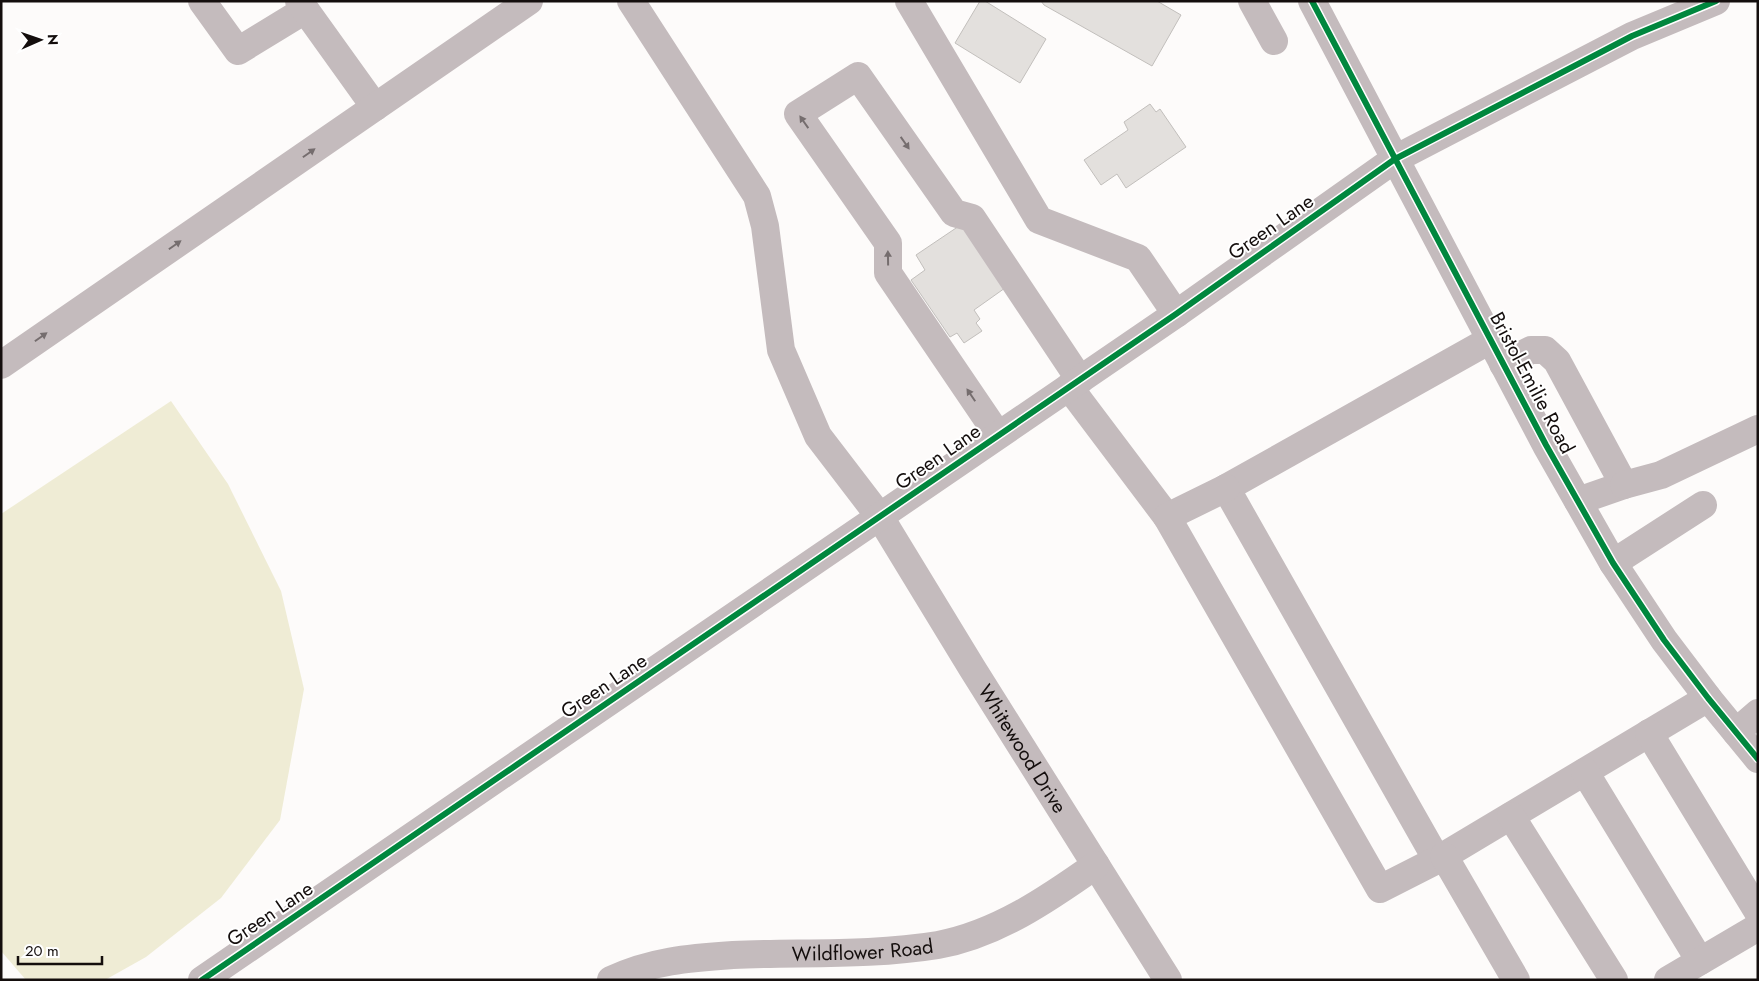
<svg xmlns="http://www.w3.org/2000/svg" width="1759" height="981" font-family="Jost,sans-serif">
  <rect width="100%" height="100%" fill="#fdfbfa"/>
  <path fill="#efecd5" d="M171,401L228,484L281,591L304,689L280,820L221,898L146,957L105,980H26L1,951V514Z"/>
  <path fill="#e3e0dd" stroke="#c2bfbc" d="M980,1H985L1046,39L1020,83L955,43Z
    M1041,1H1157L1181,15L1152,66L1044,5Z
    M1150,104L1156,112L1160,109L1186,147L1126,188L1117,174L1101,185L1084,160L1128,130L1124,122Z
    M962,224L1005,288L974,310L980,319L976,323L982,331L964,343L957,333L950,337L911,280L925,270L916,255Z"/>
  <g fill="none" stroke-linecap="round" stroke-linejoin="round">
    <g stroke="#c4bbbd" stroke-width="28">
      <path d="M202,1L238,51L305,10"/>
      <path d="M299,1L375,107"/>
      <path id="s1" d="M631,1L757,196L765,226L781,350L818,436L880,517L972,668L1168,980"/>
      <path d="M909,1L1039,220L1138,258L1176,314"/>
      <path d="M1252,1L1274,41"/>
      <path d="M1312,1L1546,445L1613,563L1664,640L1708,698L1758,759"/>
      <path d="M1490,340L1226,488L1437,860L1708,698"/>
      <path d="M1503,364L1531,350H1545L1557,361L1624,485L1578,501"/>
      <path d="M1,365L529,1"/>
      <path d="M1069,387L1167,517"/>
      <path d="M998,435L888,273V243L798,114L858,76L954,213L972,218L1080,380"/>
      <path d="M1624,485L1661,475L1758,429"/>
      <path d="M1226,488L1167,517L1380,889L1437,860"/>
      <path d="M1613,563L1703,505"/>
      <path d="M1736,732L1758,713"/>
      <path d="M1649,733L1758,912"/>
      <path d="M1585,772L1700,961"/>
      <path d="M1511,816L1614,980"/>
      <path d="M1444,856L1516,980"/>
      <path d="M202,980L1176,314L1395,159L1632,36L1716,1"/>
      <path id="s2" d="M611,980C651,961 689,958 733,955C801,952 871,956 938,945C997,934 1048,899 1096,865"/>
      <path d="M1668,980L1758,927"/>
    </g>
    <defs>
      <path id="cycleway" d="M1312,1L1546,445L1613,563L1664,640L1708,698L1758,759
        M202,980L1176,314L1395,159L1632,36L1716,1"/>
    </defs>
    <use href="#cycleway" stroke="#fff" stroke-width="9"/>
    <use href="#cycleway" stroke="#00873e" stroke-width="6"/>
  </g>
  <defs><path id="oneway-solid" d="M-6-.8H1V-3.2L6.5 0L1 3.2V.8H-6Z" transform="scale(1.25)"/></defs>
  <g fill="#756d6e">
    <use href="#oneway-solid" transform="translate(804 122) rotate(-125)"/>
    <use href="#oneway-solid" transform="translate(905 143) rotate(55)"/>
    <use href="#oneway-solid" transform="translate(309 153) rotate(-35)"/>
    <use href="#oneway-solid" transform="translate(175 245) rotate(-35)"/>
    <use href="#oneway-solid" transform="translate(888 258) rotate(-91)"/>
    <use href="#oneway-solid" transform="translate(41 337) rotate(-35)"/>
    <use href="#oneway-solid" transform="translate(971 395) rotate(-124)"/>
  </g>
  <g text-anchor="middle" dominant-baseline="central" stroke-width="4" stroke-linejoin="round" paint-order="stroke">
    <g font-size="20" fill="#140e0d" stroke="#fff">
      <text transform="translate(1271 227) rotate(-35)">Green Lane</text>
      <text transform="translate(1532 383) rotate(62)">Bristol-Emilie Road</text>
      <text transform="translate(938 457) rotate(-35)">Green Lane</text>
      <text transform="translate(604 686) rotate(-34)">Green Lane</text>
      <text stroke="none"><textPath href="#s1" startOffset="856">Whitewood Drive</textPath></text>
      <text transform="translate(270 914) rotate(-34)">Green Lane</text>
      <text stroke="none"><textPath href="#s2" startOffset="255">Wildflower Road</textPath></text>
    </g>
  </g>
  <rect width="1759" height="981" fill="none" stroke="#140e0d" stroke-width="5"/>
  <g transform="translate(40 40) rotate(88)" stroke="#ffffff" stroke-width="4" paint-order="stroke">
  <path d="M0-4L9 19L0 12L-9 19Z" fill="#140e0d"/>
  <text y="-8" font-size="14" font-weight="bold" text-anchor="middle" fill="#140e0d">N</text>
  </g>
  <path d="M18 956v8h84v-8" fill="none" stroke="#140e0d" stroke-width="2.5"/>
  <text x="25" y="956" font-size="15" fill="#140e0d" stroke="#ffffff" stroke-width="4" paint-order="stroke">20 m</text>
</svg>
